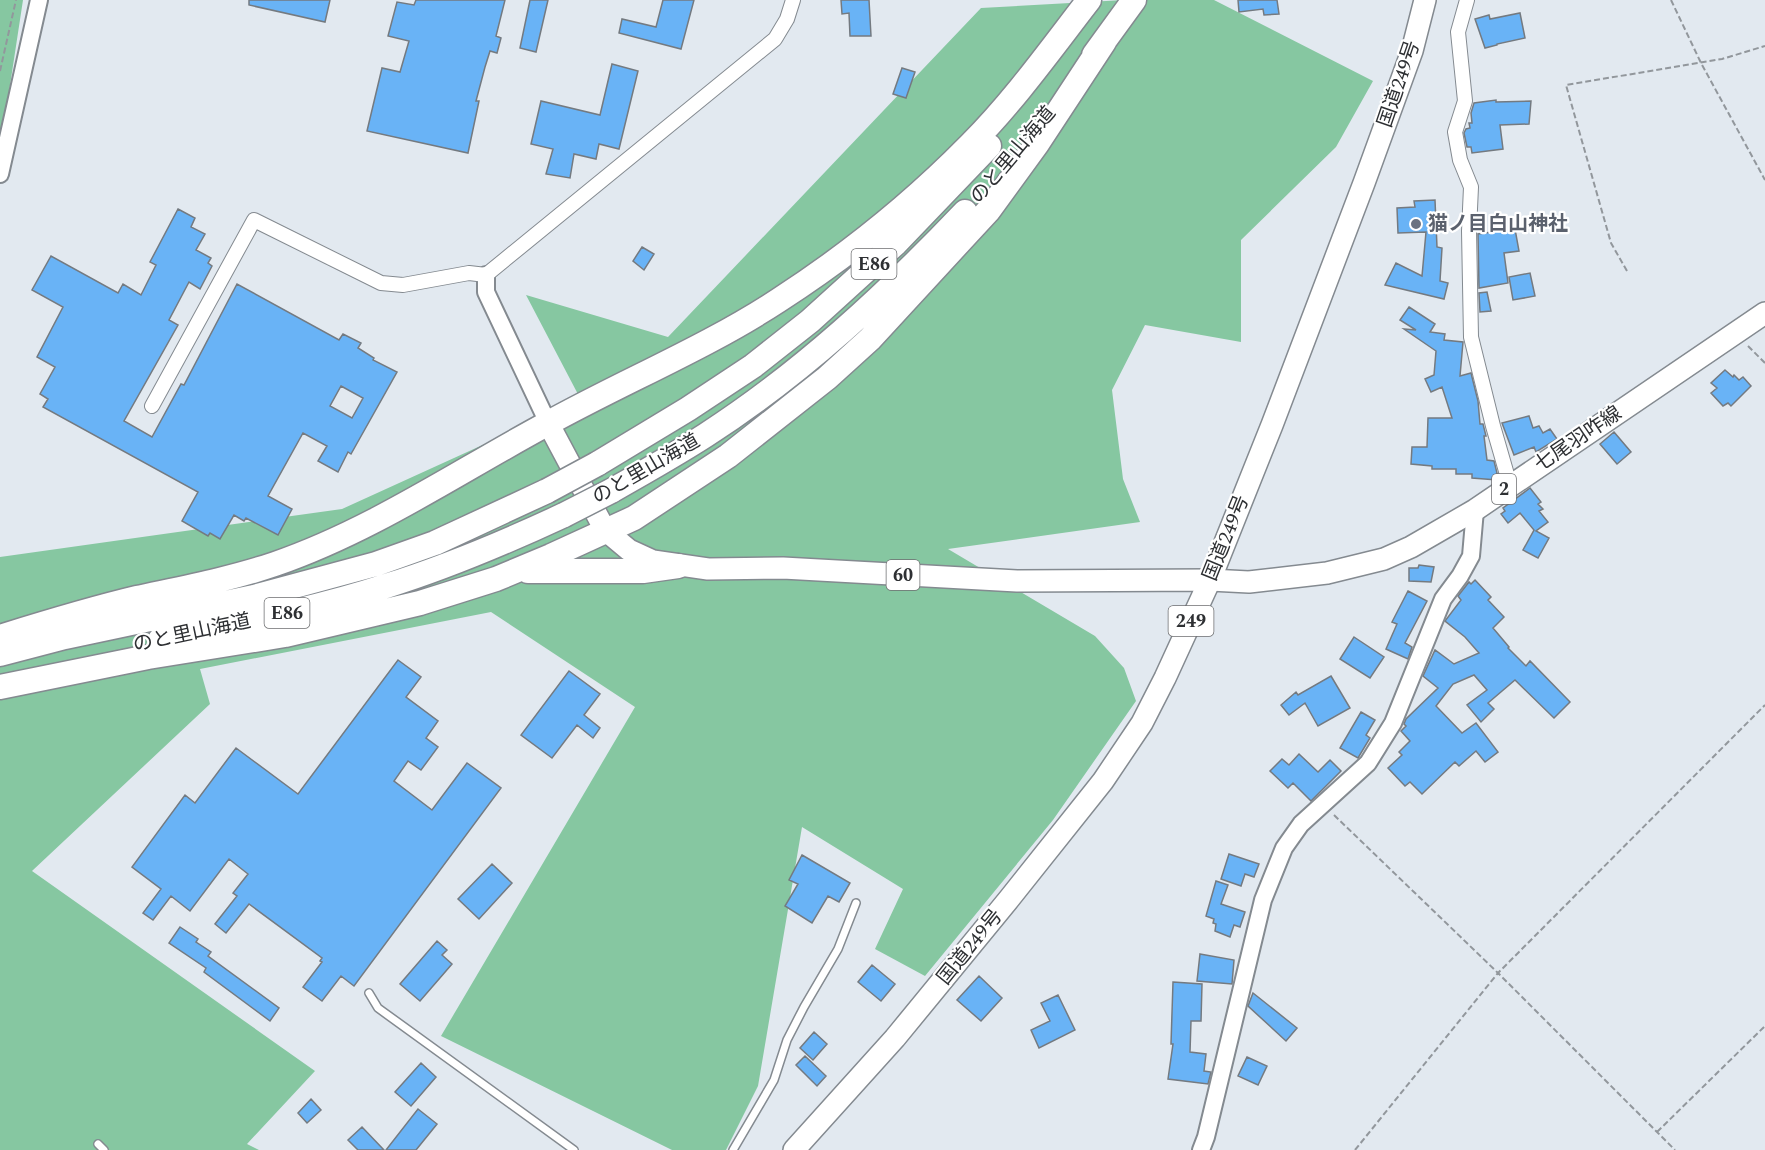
<svg xmlns="http://www.w3.org/2000/svg" width="1765" height="1150" font-family="Spectral,'Noto Sans JP',serif">
  <rect width="100%" height="100%" fill="#e2e9f0"/>
  <path fill="#86c7a1" d="M0,0H23L0,151Z
    M1124,0H1214L1373,81L1336,147L1241,240V342L1145,325L1112,390L1123,479L1140,522L948,549L1095,636L1124,668L1136,701L1053,820L925,976L875,949L903,889L802,827L758,1086L726,1150H672L441,1036L635,707L491,612L200,669L210,704L32,871L315,1071L247,1144L259,1150H0V557L342,509L581,400L526,295L668,337L981,8Z"/>
  <path fill="#69b3f6" stroke="#747a80" stroke-width="1.5" fill-rule="evenodd" d="M249,0H330L325,22L249,5Z
    M416,0H505L496,36L501,38L497,53L490,51L485,67L476,101H479L468,153L367,131L382,68L400,72L409,41L388,36L397,2L414,5Z
    M530,0H548L536,52L520,48Z
    M663,0H694L681,49L619,33L622,19L656,27Z
    M841,0H869L871,36H850L849,13L842,14Z
    M1238,0H1277L1279,14L1264,15L1263,9L1239,12Z
    M1520,13L1525,38L1497,44V45L1485,48L1475,19L1489,15L1490,19Z
    M612,64L638,71L619,149L599,144L596,159L574,154L570,178L546,174L553,149L531,144L541,101L600,115Z
    M902,68L915,72L906,98L893,94Z
    M1496,100V102L1531,101L1529,124L1500,125L1503,149L1472,153L1471,147H1467L1464,133L1466,129L1470,128L1469,123H1472L1471,113L1474,103Z
    M1435,200L1437,247L1442,248L1440,281L1448,283L1444,299L1385,285L1396,263L1422,276L1426,232L1398,233L1397,208L1415,207L1414,201Z
    M178,209L195,218L191,227L205,234L196,250L211,258L208,263L212,266L200,289L189,282L169,320L178,325L124,421L152,437L181,384L184,385L237,284L339,340L343,334L361,343L358,348L374,358L373,360L397,372L351,454L348,452L338,472L318,461L327,446L303,433L268,496L292,509L278,535L246,518L244,521L234,515L220,539L210,533L208,536L182,521L198,492L43,407L48,399L40,394L55,367L37,357L63,307L32,290L51,256L118,293L123,284L141,295L156,265L150,262ZM341,386L363,398L352,418L330,406Z
    M1513,218L1519,251L1504,253L1508,283L1479,288L1478,234L1492,232L1491,220Z
    M642,247L654,254L644,270L633,261Z
    M1530,273L1535,296L1513,300L1509,277Z
    M1487,292L1491,311L1480,312L1479,293Z
    M1409,307L1435,324L1430,332L1445,334L1444,340L1463,342L1460,376L1471,373L1478,401L1480,424H1483L1486,436H1484L1487,460L1494,461L1497,473V480L1472,478V474H1456V469H1432V466L1411,464L1412,447H1427L1428,418H1452L1442,387L1431,392L1425,379L1434,375L1436,351L1404,329L1416,330L1400,320Z
    M1725,370L1733,377L1734,375L1739,380L1743,377L1751,386L1731,406L1728,403L1723,406L1711,393L1717,388L1711,383Z
    M1529,416L1533,428L1539,426L1543,433L1550,429L1557,439L1536,452L1534,447L1514,455L1502,423Z
    M1614,432L1631,452L1617,464L1600,444Z
    M1530,488L1541,502L1538,504L1543,509L1539,511L1548,522L1536,531L1549,538L1538,558L1523,550L1534,530L1520,513L1508,523L1501,514L1505,511L1503,508Z
    M1419,565L1434,567L1431,582L1409,581V568H1418Z
    M1475,580L1491,597L1488,600L1504,617L1493,628L1509,647L1508,648L1526,666L1530,661L1570,702L1554,718L1515,680L1488,703L1494,709L1481,722L1467,705L1487,690L1474,675L1453,684L1436,706L1462,733L1476,723L1498,752L1485,762L1476,751L1459,766L1455,762L1422,794L1410,782L1405,786L1388,768L1402,755L1399,752L1410,741L1401,731L1406,726L1404,724L1406,719L1438,688L1423,676L1435,650L1454,664L1479,653L1465,637L1445,621L1461,600L1458,596L1469,582L1471,584Z
    M1408,591L1427,601L1405,643L1412,647L1408,659L1386,649L1397,624L1392,622Z
    M1354,637L1384,657L1370,678L1340,659Z
    M398,660L421,677L406,697L438,721L426,738L438,747L421,770L408,761L394,781L432,810L467,763L501,788L354,986L341,976L322,1001L303,987L322,962L320,961L322,958L249,904L226,933L215,924L237,896L233,893L248,874L229,859L190,911L171,896L153,920L143,913L161,889L132,867L185,795L195,803L236,748L298,794Z
    M569,671L600,694L584,715L600,728L593,738L577,725L552,758L521,735Z
    M1331,676L1350,708L1318,726L1305,703L1289,715L1281,705L1296,692L1298,695Z
    M1361,712L1375,720L1366,735L1370,738L1358,758L1340,748Z
    M1299,754L1318,772L1330,760L1341,771L1311,801L1293,783L1288,788L1270,771L1282,759L1289,765Z
    M1229,854L1259,864L1254,877L1245,874L1241,886L1221,879Z
    M802,855L850,883L839,902L828,896L812,923L785,906L798,884L789,880Z
    M492,864L512,883L479,919L458,899Z
    M1216,881L1228,885L1221,904L1245,912L1240,927L1234,925L1230,937L1215,931L1216,924L1213,923L1214,919L1206,916Z
    M180,927L198,939L196,942L211,952L208,956L279,1008L270,1021L204,972L206,968L169,943Z
    M437,941L447,950L442,955L452,964L420,1001L400,984Z
    M1200,954L1234,960L1232,984L1197,981Z
    M872,965L895,984L881,1001L858,982Z
    M979,976L1002,998L981,1021L957,1000Z
    M1173,982L1202,984L1201,1021H1191L1190,1052L1206,1054L1204,1071L1211,1072L1208,1084L1168,1079L1173,1044H1171Z
    M1253,993L1297,1028L1286,1041L1248,1006Z
    M1058,995L1075,1030L1039,1048L1031,1030L1050,1021L1041,1003Z
    M814,1032L827,1044L813,1060L800,1048Z
    M805,1056L826,1076L817,1086L796,1065Z
    M1247,1057L1267,1066L1258,1085L1238,1076Z
    M421,1063L436,1077L411,1106L395,1092Z
    M311,1099L321,1110L307,1123L298,1113Z
    M418,1109L437,1124L416,1150H386Z
    M362,1127L384,1150H358L348,1140Z"/>
  <g fill="none" stroke-linecap="round" stroke-linejoin="round">
    <defs>
      <path id="service" d="M369,993L378,1008L574,1150
        M98,1144L104,1150
        M733,1150L774,1080L787,1040L804,1007L838,949L856,903"/>
      <path id="minor" d="M1467,0L1458,32L1465,101L1455,132L1460,160L1471,187L1469,231L1471,337L1493,426L1510,485
        M152,406L254,220L381,283L403,285L469,273L486,275L775,39L787,19L793,0"/>
      <path id="tertiary" d="M0,174L39,0
        M486,275V292L548,423
        M1201,1150L1206,1137L1263,900L1284,848L1301,824L1368,763L1393,723L1443,599L1460,576L1471,556L1475,510"/>
      <path id="primary" d="M548,423L605,530L629,550L653,561L708,569L783,568L1017,581L1210,580L1249,582L1327,573L1384,559L1411,547L1475,510L1765,313"/>
      <path id="trunk" d="M794,1150L895,1038L1009,899L1103,781L1142,723L1165,678L1210,580L1272,425L1364,183L1412,51L1425,0"/>
      <path id="motorway" d="M1094,55L1134,0
        M597,464L688,409L753,366L810,321L896,243L989,146
        M611,491C643,473 675,455 706,435C802,373 887,294 965,212
        M528,571H643L678,566
        M0,637C45,623 91,609 137,598C183,588 231,579 275,564C371,531 456,473 545,425C622,382 706,348 779,300C847,256 913,203 970,145C1014,101 1051,49 1089,0
        M160,640C236,624 313,610 386,586C447,567 506,542 564,515
        M0,654L65,637L254,597L376,564L435,543L547,491
        M0,687L148,657L285,635L420,603L496,579L551,556L634,518L728,456L827,378L870,339L989,210L1037,144L1104,42"/>
    </defs>
    <use href="#service" stroke="#848a90" stroke-width="10"/>
    <use href="#minor" stroke="#848a90" stroke-width="16"/>
    <use href="#tertiary" stroke="#848a90" stroke-width="20"/>
    <use href="#primary" stroke="#848a90" stroke-width="24"/>
    <use href="#trunk" stroke="#848a90" stroke-width="24"/>
    <use href="#motorway" stroke="#848a90" stroke-width="27"/>
    <path stroke="#92979c" stroke-width="2" stroke-dasharray="6 3" stroke-linecap="butt" d="M1671,0L1701,63L1765,180
      M0,71L16,0
      M1627,271L1611,243L1566,85L1722,59L1765,46
      M1748,346L1765,363
      M1334,815L1498,973L1675,1150
      M1657,1132L1765,1026
      M1355,1150L1498,973L1765,705"/>
    <use href="#service" stroke="#fff" stroke-width="7"/>
    <use href="#minor" stroke="#fff" stroke-width="14"/>
    <use href="#tertiary" stroke="#fff" stroke-width="16"/>
    <use href="#primary" stroke="#fff" stroke-width="21"/>
    <use href="#trunk" stroke="#fff" stroke-width="21"/>
    <use href="#motorway" stroke="#fff" stroke-width="24"/>
    <defs>
      <path id="motorway-bridge" d="M547,491L597,464
        M564,515L611,491"/>
    </defs>
    <use href="#motorway-bridge" stroke="#848a90" stroke-width="27" stroke-linecap="butt"/>
    <use href="#motorway-bridge" stroke="#fff" stroke-width="24"/>
  </g>
  <circle fill="#6b7280" stroke="#fff" stroke-width="2" cx="1416" cy="224" r="6"/>
  <g text-anchor="middle" dominant-baseline="central" stroke-width="4.5" stroke-linejoin="round" paint-order="stroke">
    <g fill="#fff" stroke="#6d6e70" stroke-width="1.5">
      <rect x="851.5" y="249" width="45" height="30" rx="4.5"/>
      <rect x="1492" y="474" width="24" height="30" rx="4.5"/>
      <rect x="886.5" y="560" width="33" height="30" rx="4.5"/>
      <rect x="264.5" y="598" width="45" height="30" rx="4.5"/>
      <rect x="1168.5" y="606" width="45" height="30" rx="4.5"/>
    </g>
    <g font-size="18" font-weight="bold" fill="#2e3033">
      <text x="874" y="264">E86</text>
      <text x="1504" y="489">2</text>
      <text x="903" y="575">60</text>
      <text x="287" y="613">E86</text>
      <text x="1191" y="621">249</text>
    </g>
    <g font-size="20" fill="#2e3033" stroke="#fff">
      <text transform="translate(1399 84) rotate(-71)">国道249号</text>
      <text transform="translate(1013 155) rotate(-50)">のと里山海道</text>
      <text transform="translate(1578 439) rotate(-34)">七尾羽咋線</text>
      <text transform="translate(646 469) rotate(-30)">のと里山海道</text>
      <text transform="translate(1226 538) rotate(-68)">国道249号</text>
      <text transform="translate(192 633) rotate(-12)">のと里山海道</text>
      <text transform="translate(970 947) rotate(-51)">国道249号</text>
    </g>
    <g font-size="20" font-weight="bold" fill="#5b616d" stroke="#fff" text-anchor="start">
      <text x="1428" y="224">猫ノ目白山神社</text>
    </g>
  </g>
</svg>
